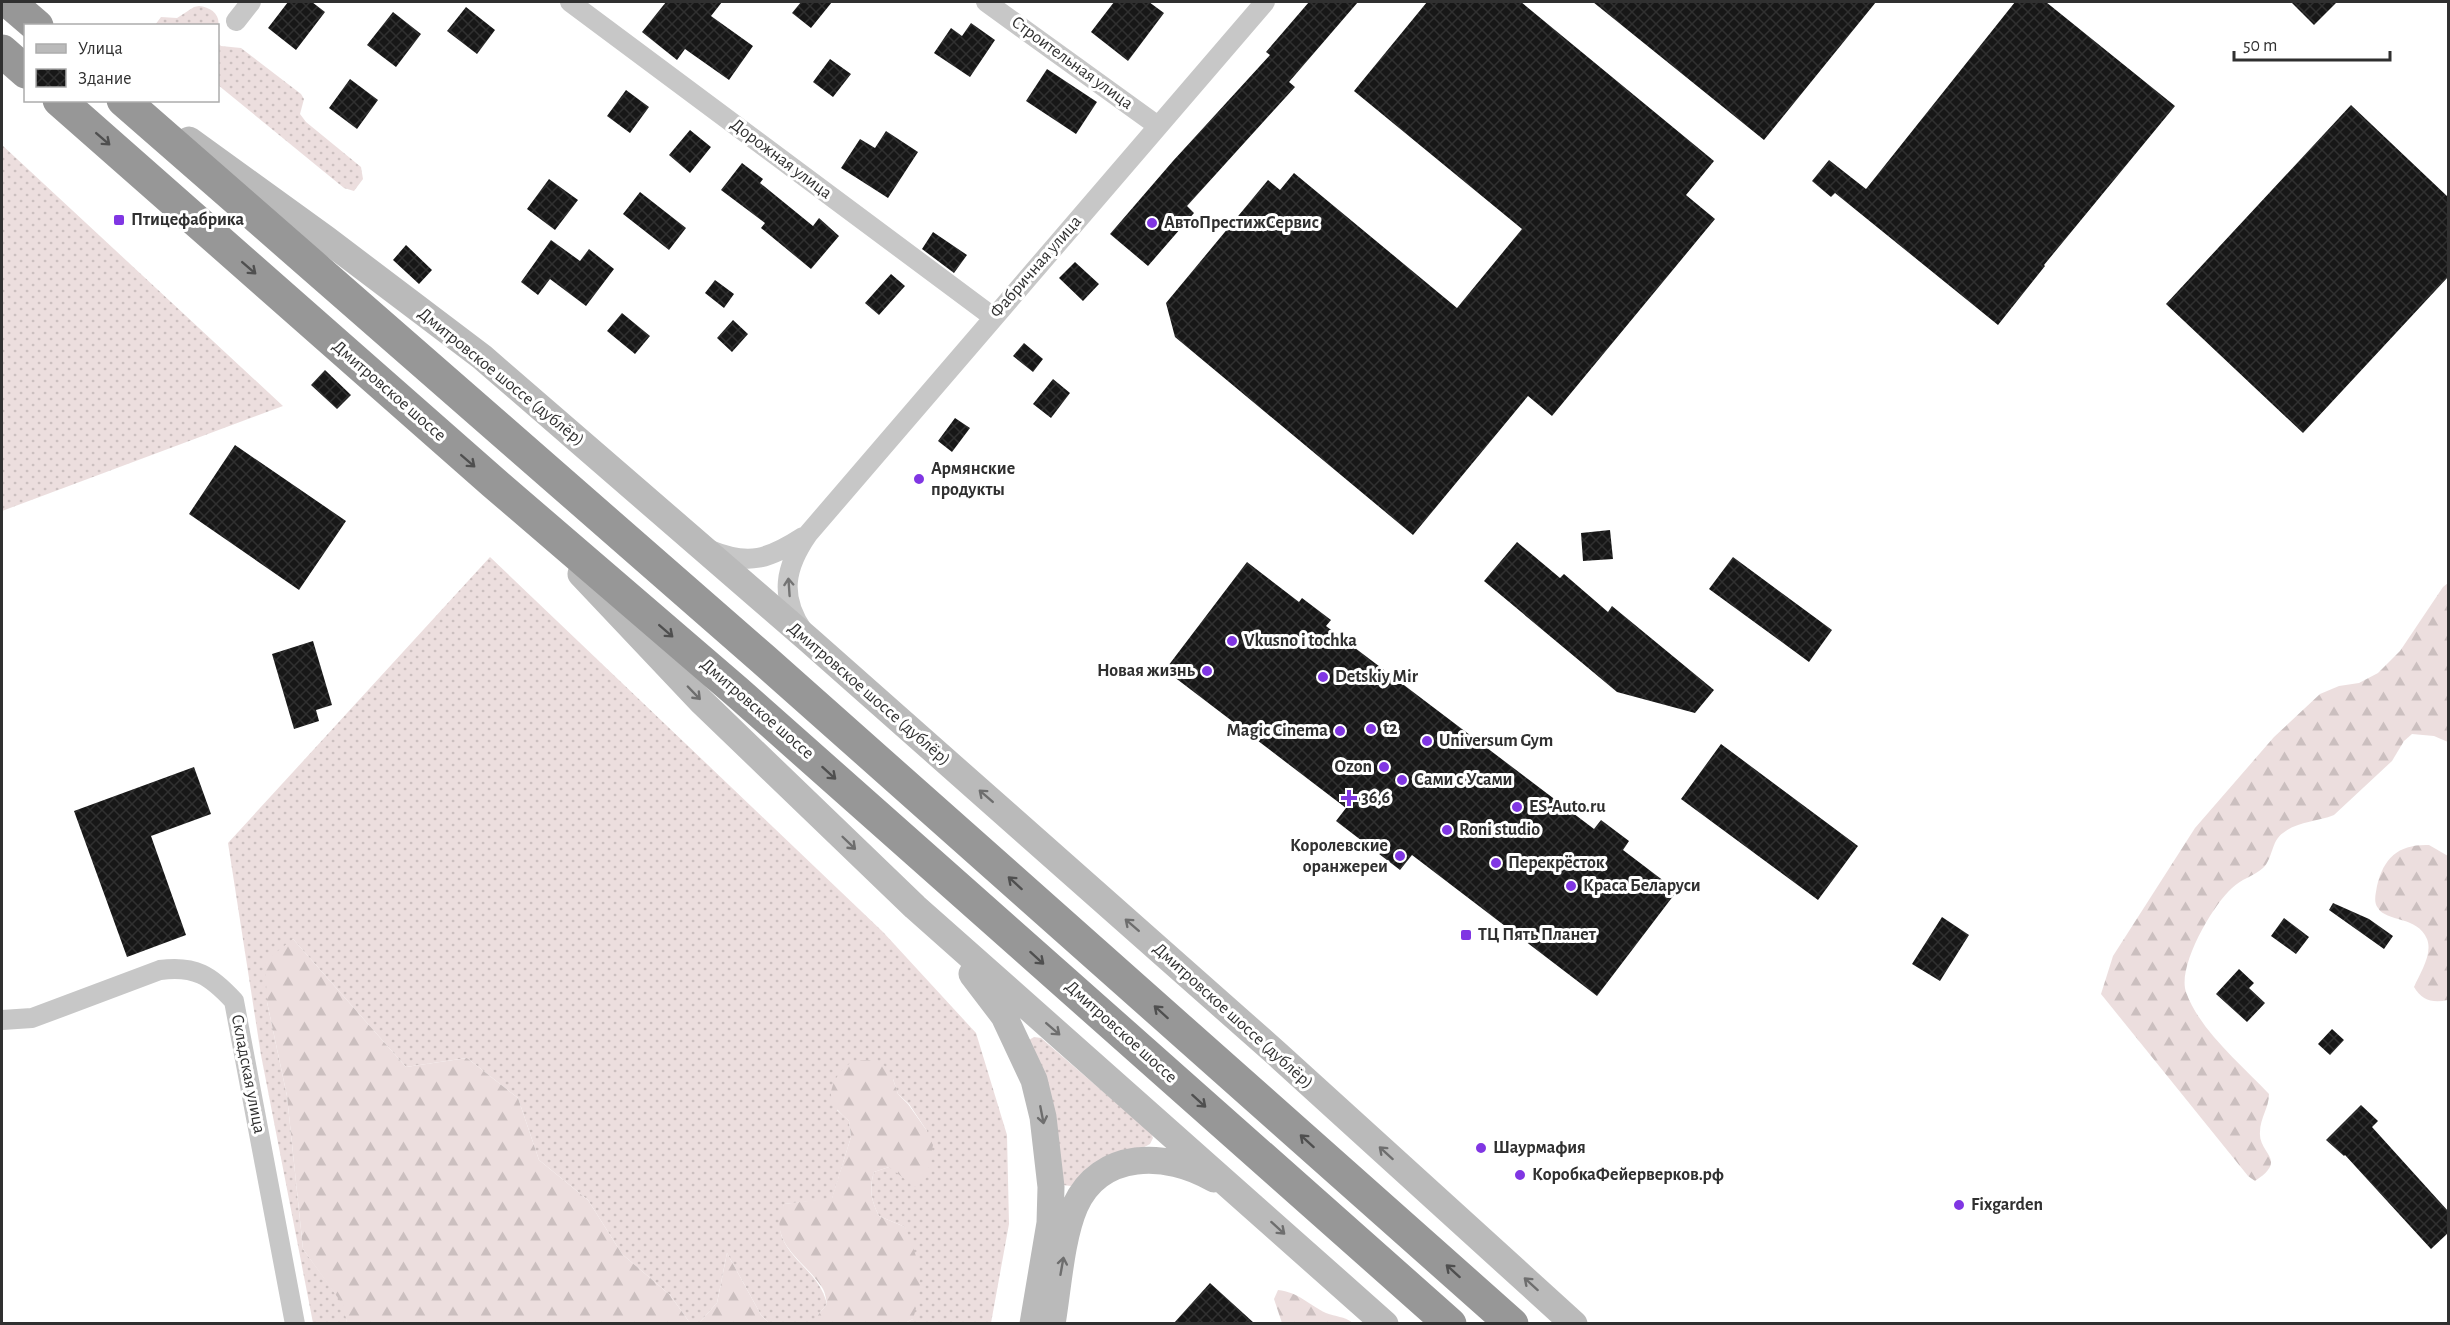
<svg xmlns="http://www.w3.org/2000/svg" width="2450" height="1325" font-family="'Alegreya Sans',sans-serif">
  <defs>
    <pattern id="grass-dots" width="8" height="8" patternUnits="userSpaceOnUse" patternTransform="scale(1.5)"><rect width="8" height="8" fill="#ecdede"/><path d="M2 2h.1M6 6h.1" fill="none" stroke="#cbbfbf" stroke-width="1.8" stroke-linecap="round"/></pattern>
    <pattern id="forest-firs" width="22" height="20" patternUnits="userSpaceOnUse" patternTransform="scale(1.5)"><rect width="22" height="20" fill="#ecdede"/><path d="M5 1l3.5 6h-7zM16 11l3.5 6h-7z" fill="#cbbfbf"/></pattern>
    <pattern id="building-cross-hatch" width="8" height="8" patternUnits="userSpaceOnUse" patternTransform="scale(1.5)"><rect width="8" height="8" fill="#171717"/><path d="M0 0l8 8M0 8l8-8" fill="none" stroke="#303030"/></pattern>
  </defs>
  <rect width="100%" height="100%" fill="#fff"/>
  <path fill="url(#grass-dots)" d="M199,6C211,7 221,15 218,27L155,25L161,17L177,18L194,7Z
    M218,43L221,46L241,48L301,94L304,99L300,114L306,122L361,167L363,179L354,191L344,188L218,85Z
    M2,145L283,406L2,511Z
    M490,557L883,932L976,1033L1007,1135L1009,1224L991,1323H905L913,1319L905,1227L879,1216C871,1200 869,1189 874,1172L889,1167L927,1131L909,1104L898,1094L893,1079L837,1110L849,1121L851,1137L832,1199L784,1204C783,1213 778,1229 782,1237C792,1263 819,1272 827,1304L818,1315V1323H769L761,1315L727,1253L717,1303L699,1323H690L670,1295L622,1254L588,1200L539,1160L518,1098L467,1058L406,1067L293,939L267,1002L287,1096L303,1249L344,1305L347,1323H313L261,1055L228,843Z
    M1034,1037L1041,1038L1151,1133L1153,1138L1150,1144L1078,1183L1071,1186L1063,1185L1029,1040Z"/>
  <path fill="url(#forest-firs)" d="M2448,583V742L2434,736L2412,734L2404,741L2392,761L2334,815C2317,822 2298,821 2283,833C2271,841 2273,859 2263,868C2254,876 2241,879 2232,888C2213,905 2177,966 2186,992C2200,1031 2241,1064 2269,1094C2269,1108 2260,1118 2260,1132C2258,1154 2289,1159 2255,1181L2248,1176L2101,994L2113,956L2195,828L2274,737L2320,694L2339,686L2359,683L2378,673L2400,651L2443,587Z
    M2429,845L2448,856V1000C2433,1003 2422,1001 2414,987C2420,973 2433,954 2427,939C2418,916 2386,922 2378,908C2373,902 2376,893 2377,886C2384,857 2399,844 2429,845Z
    M293,939L406,1067L467,1058L518,1098L539,1160L588,1200L622,1254L670,1295L690,1323H347L343,1305L303,1249L287,1096L267,1002L265,961Z
    M869,1060L885,1066L893,1079L898,1094L908,1104L927,1131L933,1145L927,1177L915,1187L889,1167L874,1172C869,1189 871,1200 879,1216L905,1227C921,1266 925,1279 913,1319L905,1323H818V1315L827,1304C826,1298 825,1291 821,1286C802,1258 767,1243 784,1204L832,1198L851,1137L849,1121C842,1115 831,1105 831,1095C831,1082 843,1065 855,1061C859,1060 865,1060 869,1060Z
    M727,1253L761,1315L769,1323H699L717,1303Z
    M1278,1290C1298,1292 1309,1305 1326,1313C1336,1317 1344,1316 1353,1323H1282L1274,1299Z"/>
  <path fill="url(#building-cross-hatch)" d="M288,2H312L325,12L296,50L268,28Z
    M666,2H722L711,16L753,46L729,80L685,49L677,60L642,32Z
    M801,2H832L811,28L792,13Z
    M1114,2H1149L1164,13L1128,61L1091,32Z
    M1309,2H1358L1289,82L1295,87L1187,206L1194,213L1148,266L1110,234L1173,161L1270,55L1266,52Z
    M1427,2H1521L1714,161L1686,195L1715,219L1552,416L1528,396L1413,535L1175,337L1166,303L1268,180L1280,190L1294,173L1457,308L1522,229L1354,91Z
    M1593,2H1876L1764,140Z
    M2015,2H2046L2175,106L2044,265L2045,266L1998,325L1835,193L1831,197L1812,181L1829,160L1866,189Z
    M2291,2H2337L2314,25Z
    M466,7L495,30L477,54L447,31Z
    M393,12L421,34L396,67L367,45Z
    M971,23L995,40L970,77L934,53L951,28L962,36Z
    M830,59L851,74L833,97L813,82Z
    M1047,69L1097,102L1076,134L1026,101Z
    M350,79L378,100L357,129L329,108Z
    M626,90L649,107L630,133L607,116Z
    M2351,105L2448,197V277L2303,433L2166,304Z
    M690,130L711,147L690,173L669,155Z
    M886,131L918,152L888,198L841,168L860,139L875,148Z
    M742,163L763,179L760,183L813,226L819,218L839,236L811,269L761,228L765,223L721,190Z
    M549,179L578,200L555,230L527,209Z
    M640,192L686,228L669,250L623,214Z
    M933,232L967,255L954,273L922,249Z
    M551,240L580,261L589,249L614,269L586,306L550,279L538,295L521,282Z
    M406,245L432,270L419,284L393,260Z
    M1075,262L1099,284L1083,301L1059,278Z
    M891,274L905,286L879,315L865,303Z
    M715,280L734,294L724,308L705,293Z
    M622,313L650,336L635,354L607,331Z
    M733,320L748,334L732,352L717,338Z
    M1024,343L1043,359L1033,372L1013,356Z
    M325,370L351,395L337,409L311,385Z
    M1053,379L1070,393L1051,418L1033,404Z
    M955,418L970,428L952,452L938,441Z
    M235,445L346,521L299,590L189,514Z
    M1610,530L1613,559L1583,561L1581,533Z
    M1517,542L1560,578L1564,574L1608,612L1612,606L1714,690L1695,713L1617,692L1484,581Z
    M1733,557L1832,630L1809,662L1709,589Z
    M1247,562L1299,602L1302,598L1331,620L1326,626L1594,829L1601,820L1629,841L1623,850L1677,891L1597,996L1412,855L1400,870L1336,821L1346,808L1165,670Z
    M313,641L332,705L316,710L319,721L294,729L272,654Z
    M1721,744L1858,846L1818,900L1681,799Z
    M194,767L211,814L151,836L186,935L127,957L74,811Z
    M2333,903L2369,919L2393,936L2384,949L2329,910Z
    M1942,917L1969,935L1940,981L1912,964Z
    M2284,918L2309,937L2296,954L2271,936Z
    M2239,969L2254,983L2249,988L2265,1003L2247,1022L2216,994Z
    M2332,1029L2344,1040L2330,1055L2318,1044Z
    M2361,1105L2378,1121L2372,1127L2448,1211V1233L2431,1249L2345,1155L2344,1156L2326,1140Z
    M1210,1283L1254,1323H1174Z"/>
  <g fill="none" stroke-linecap="round" stroke-linejoin="round">
    <path stroke="#c7c7c7" stroke-width="20" d="M570,2L993,317
      M986,2L1158,126
      M236,21L251,2
      M710,550C749,566 769,559 803,537
      M803,631C779,596 785,567 808,534L1265,2
      M2,1020L32,1018L160,970C195,965 211,976 234,1001L295,1324"/>
    <path stroke="#bababa" stroke-width="27" d="M189,140L326,239L482,357L809,640L1277,1054L1574,1324
      M581,574L701,701L915,907L1385,1324
      M972,974L1004,1016L1034,1080L1043,1117L1051,1187L1050,1223L1033,1324
      M1052,1324C1058,1289 1061,1238 1075,1206C1100,1150 1167,1151 1214,1179"/>
    <path stroke="#979797" stroke-width="33" d="M9,2L37,26
      M2,51L26,72
      M59,100L494,483L736,691L1450,1324
      M123,100L763,659L1512,1324"/>
  </g>
  <defs><path id="oneway-shaft" d="M-6 0H5M1.5-3L5.5 0L1.5 3" fill="none" stroke-width="1.6" stroke-linecap="round" stroke-linejoin="round" transform="scale(1.5)"/></defs>
  <g stroke="#4f4f4f">
    <use href="#oneway-shaft" transform="translate(103 139) rotate(41)"/>
    <use href="#oneway-shaft" transform="translate(249 268) rotate(41)"/>
    <use href="#oneway-shaft" transform="translate(468 461) rotate(41)"/>
    <use href="#oneway-shaft" transform="translate(666 631) rotate(41)"/>
    <use href="#oneway-shaft" transform="translate(829 773) rotate(42)"/>
    <use href="#oneway-shaft" transform="translate(1015 883) rotate(-138)"/>
    <use href="#oneway-shaft" transform="translate(1037 958) rotate(42)"/>
    <use href="#oneway-shaft" transform="translate(1161 1012) rotate(-138)"/>
    <use href="#oneway-shaft" transform="translate(1199 1101) rotate(42)"/>
    <use href="#oneway-shaft" transform="translate(1307 1141) rotate(-138)"/>
    <use href="#oneway-shaft" transform="translate(1453 1271) rotate(-138)"/>
  </g>
  <use stroke="#747474" href="#oneway-shaft" transform="translate(789 587) rotate(-94)"/>
  <g stroke="#6e6e6e">
    <use href="#oneway-shaft" transform="translate(694 693) rotate(46)"/>
    <use href="#oneway-shaft" transform="translate(986 796) rotate(-139)"/>
    <use href="#oneway-shaft" transform="translate(849 843) rotate(44)"/>
    <use href="#oneway-shaft" transform="translate(1132 925) rotate(-139)"/>
    <use href="#oneway-shaft" transform="translate(1053 1029) rotate(41)"/>
    <use href="#oneway-shaft" transform="translate(1042 1115) rotate(79)"/>
    <use href="#oneway-shaft" transform="translate(1386 1153) rotate(-138)"/>
    <use href="#oneway-shaft" transform="translate(1278 1228) rotate(42)"/>
    <use href="#oneway-shaft" transform="translate(1062 1266) rotate(-80)"/>
    <use href="#oneway-shaft" transform="translate(1531 1284) rotate(-138)"/>
  </g>
  <g fill="#8036e3" stroke="#fff" stroke-width="2">
    <rect x="113" y="214" width="12" height="12" rx="3"/>
    <circle cx="1152" cy="223" r="6"/>
    <circle cx="919" cy="479" r="6"/>
    <circle cx="1232" cy="641" r="6"/>
    <circle cx="1207" cy="671" r="6"/>
    <circle cx="1323" cy="677" r="6"/>
    <circle cx="1371" cy="729" r="6"/>
    <circle cx="1340" cy="731" r="6"/>
    <circle cx="1427" cy="741" r="6"/>
    <circle cx="1384" cy="767" r="6"/>
    <circle cx="1402" cy="780" r="6"/>
    <path d="M1346 789h6v6h6v6h-6v6h-6v-6h-6v-6h6z"/>
    <circle cx="1517" cy="807" r="6"/>
    <circle cx="1447" cy="830" r="6"/>
    <circle cx="1400" cy="856" r="6"/>
    <circle cx="1496" cy="863" r="6"/>
    <circle cx="1571" cy="886" r="6"/>
    <rect x="1460" y="929" width="12" height="12" rx="3"/>
    <circle cx="1481" cy="1148" r="6"/>
    <circle cx="1520" cy="1175" r="6"/>
    <circle cx="1959" cy="1205" r="6"/>
  </g>
  <g text-anchor="middle" dominant-baseline="central" stroke-width="6" stroke-linejoin="round" paint-order="stroke">
    <g font-size="18" fill="#303030" stroke="#fff">
      <text transform="translate(1072 63) rotate(36)">Строительная улица</text>
      <text transform="translate(781 159) rotate(37)">Дорожная улица</text>
      <text transform="translate(1036 267) rotate(-49)">Фабричная улица</text>
      <text transform="translate(501 377) rotate(39)">Дмитровское шоссе (дублёр)</text>
      <text transform="translate(389 391) rotate(41)">Дмитровское шоссе</text>
      <text transform="translate(869 694) rotate(41)">Дмитровское шоссе (дублёр)</text>
      <text transform="translate(757 709) rotate(41)">Дмитровское шоссе</text>
      <text transform="translate(1233 1016) rotate(42)">Дмитровское шоссе (дублёр)</text>
      <text transform="translate(1121 1032) rotate(42)">Дмитровское шоссе</text>
      <text transform="translate(248 1074) rotate(79)">Складская улица</text>
    </g>
    <g font-size="18" font-weight="bold" fill="#303030" stroke="#fff" text-anchor="start">
      <text x="131" y="220">Птицефабрика</text>
      <text x="1164" y="223">АвтоПрестижСервис</text>
      <text x="931" y="469">Армянские<tspan x="931" dy="21">продукты</tspan></text>
      <text x="1244" y="641">Vkusno i tochka</text>
      <text x="1195" y="671" text-anchor="end">Новая жизнь</text>
      <text x="1335" y="677">Detskiy Mir</text>
      <text x="1383" y="729">t2</text>
      <text x="1328" y="731" text-anchor="end">Magic Cinema</text>
      <text x="1439" y="741">Universum Gym</text>
      <text x="1372" y="767" text-anchor="end">Ozon</text>
      <text x="1414" y="780">Сами с Усами</text>
      <text x="1361" y="798">36,6</text>
      <text x="1529" y="807">ES-Auto.ru</text>
      <text x="1459" y="830">Roni studio</text>
      <text x="1388" y="846" text-anchor="end">Королевские<tspan x="1388" dy="21">оранжереи</tspan></text>
      <text x="1508" y="863">Перекрёсток</text>
      <text x="1583" y="886">Краса Беларуси</text>
      <text x="1478" y="935">ТЦ Пять Планет</text>
      <text x="1493" y="1148">Шаурмафия</text>
      <text x="1532" y="1175">КоробкаФейерверков.рф</text>
      <text x="1971" y="1205">Fixgarden</text>
    </g>
  </g>
  <rect width="2450" height="1325" fill="none" stroke="#303030" stroke-width="6"/>
  <rect x="24" y="24" width="195" height="78" fill="#ffffff" stroke="#acacac" stroke-width="1.5"/>
  <rect x="36" y="44" width="30" height="9" fill="#bababa" stroke="#acacac" stroke-width="1.5"/>
  <text x="78" y="54" font-size="18" fill="#303030">Улица</text>
  <rect x="36" y="69" width="30" height="18" fill="url(#building-cross-hatch)" stroke="#acacac" stroke-width="1.5"/>
  <text x="78" y="84" font-size="18" fill="#303030">Здание</text>
  <path d="M2234 51v9h156v-9" fill="none" stroke="#303030" stroke-width="3"/>
  <text x="2243" y="51" font-size="18" fill="#303030" stroke="#ffffff" stroke-width="4.5" paint-order="stroke">50 m</text>
</svg>
